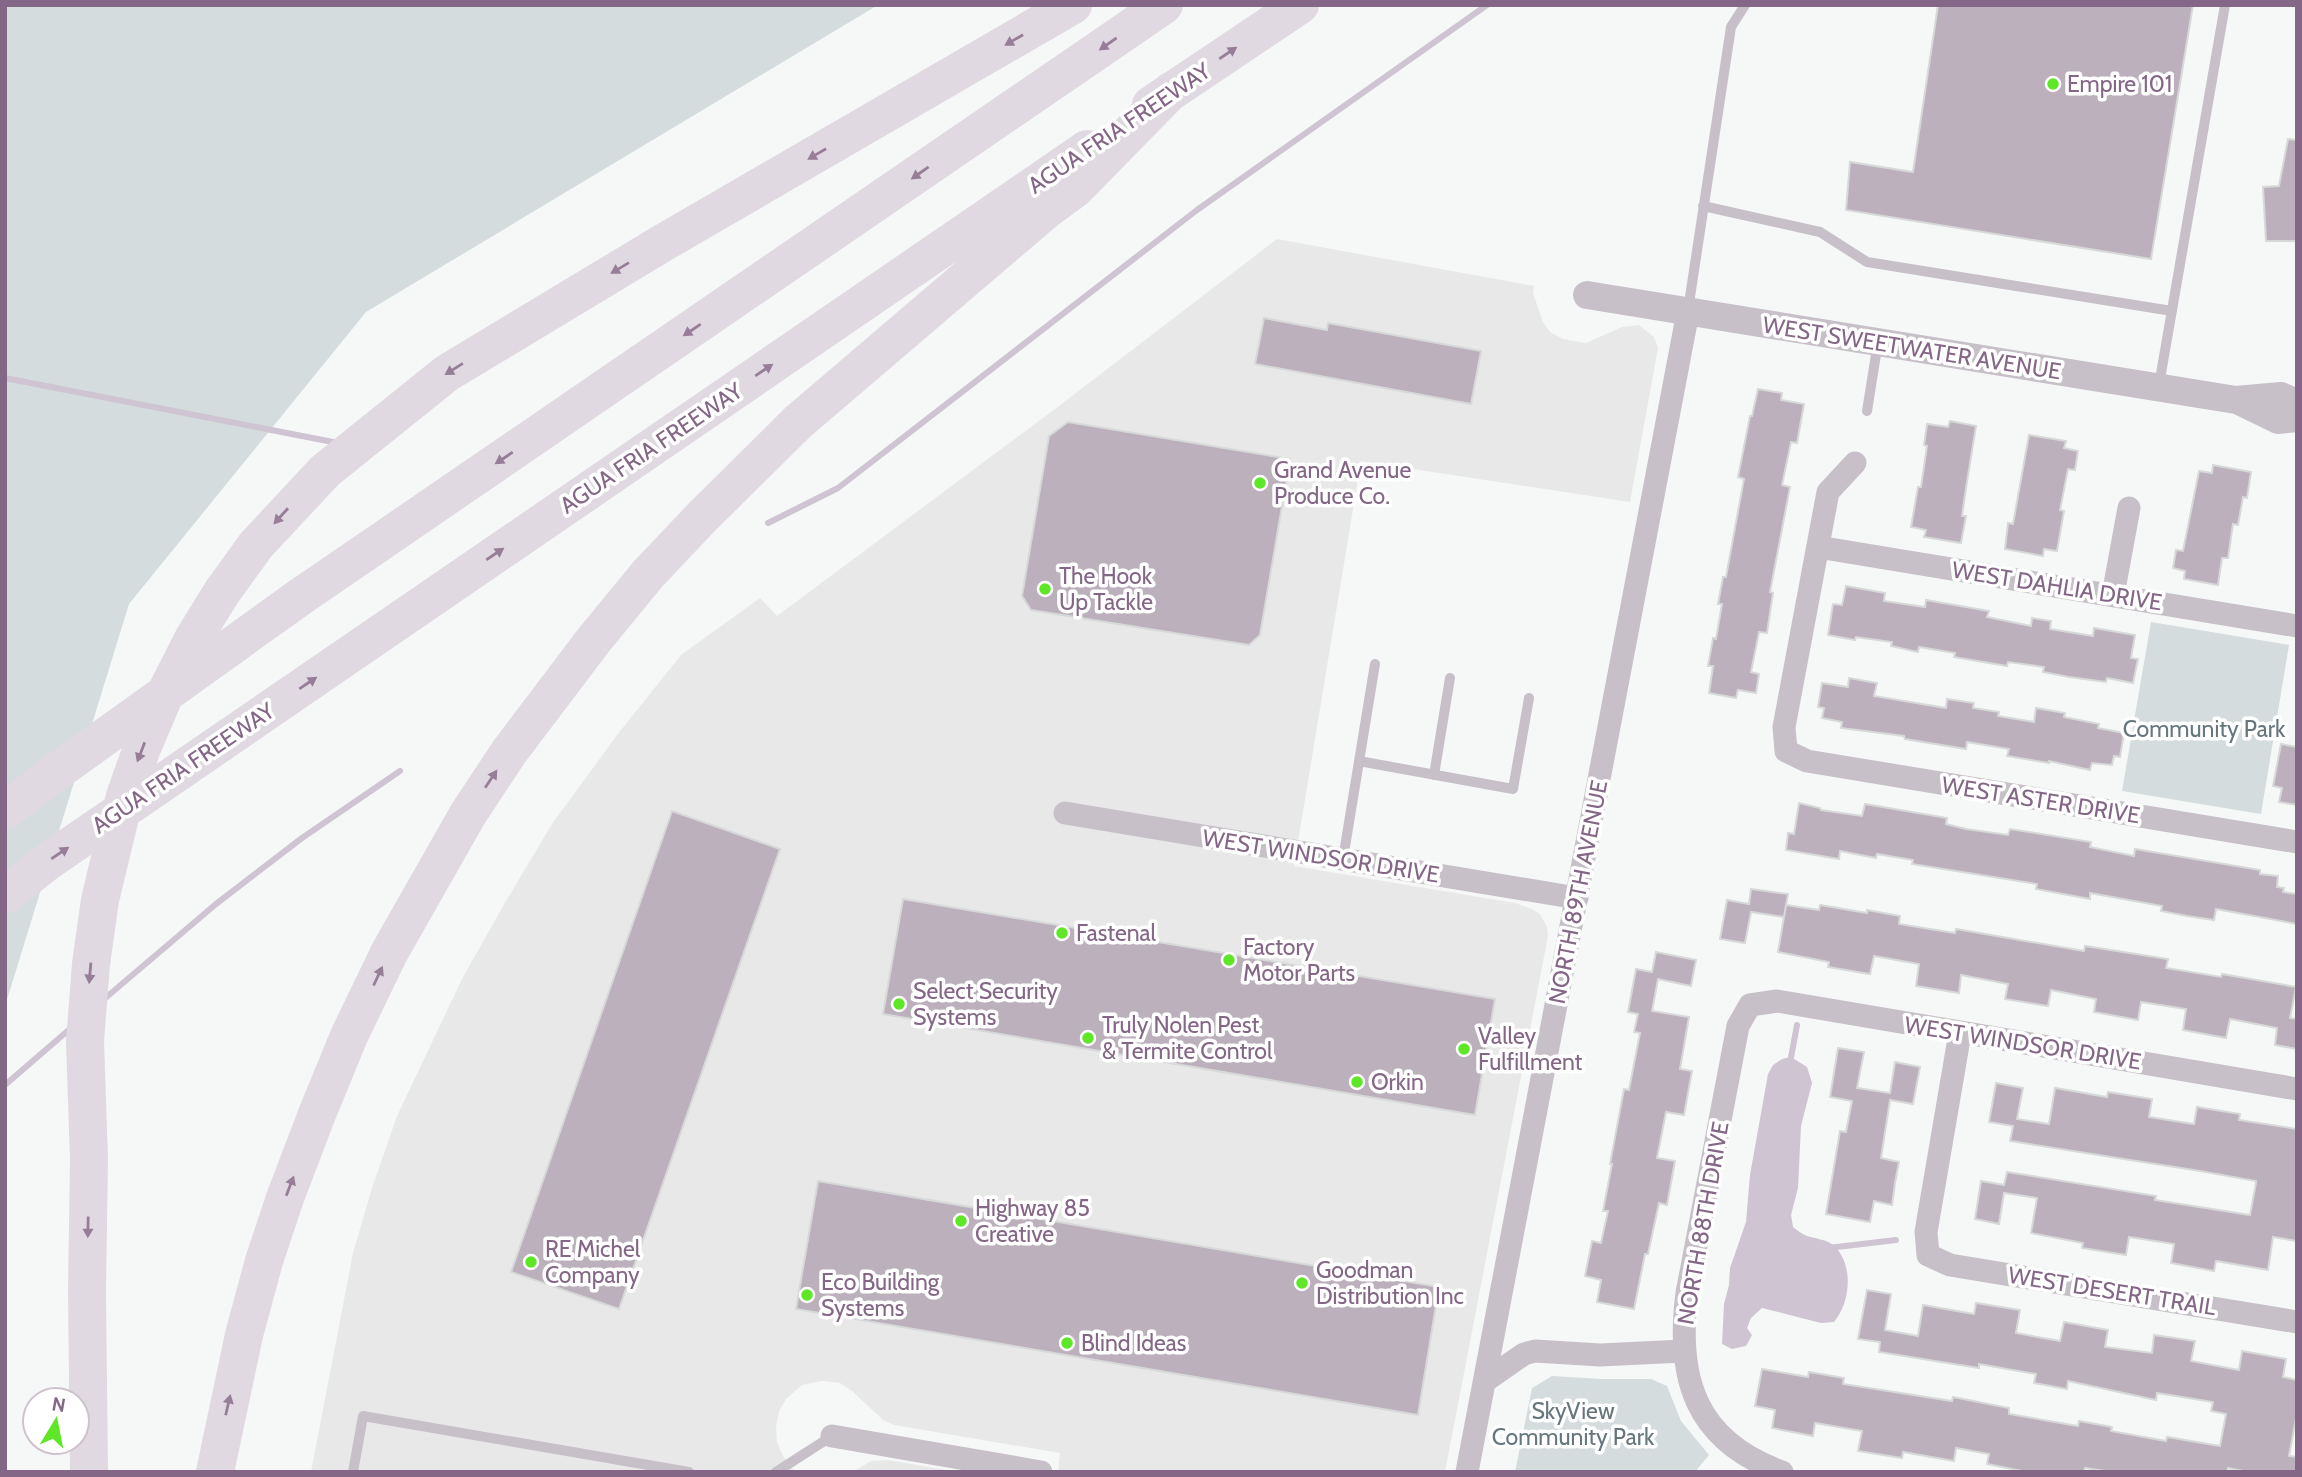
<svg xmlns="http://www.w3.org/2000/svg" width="2302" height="1477" font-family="Cabin,sans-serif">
  <rect width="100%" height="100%" fill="#f5f8f6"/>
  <path fill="#e8e8e9" d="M1277,239L1534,286L1533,293L1543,322L1550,332L1563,339L1586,343L1622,327L1639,325L1654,337L1658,348L1630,502L1361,461L1294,866L1515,903L1532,909L1540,914L1547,927L1548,936L1445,1472H1058L1060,1453L894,1425L883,1420L852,1391L840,1383L822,1381L802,1385L786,1399L779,1411L776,1427L777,1442L782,1454L790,1467L797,1472H311L353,1253L372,1188L397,1116L463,977L506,901L552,824L617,735L681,655L760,598L777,616L1055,409Z
    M888,1460L958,1472H853L871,1461Z"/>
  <path fill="#d4dcdd" d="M5,5H878L366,312L129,604L5,1006Z
    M2151,622L2289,645L2261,814L2122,791Z
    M1552,1376L1602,1379H1651L1667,1386L1681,1421L1709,1455L1695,1472H1515L1532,1388Z"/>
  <path fill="#cec4d2" d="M1791,1057L1807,1067L1812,1083L1801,1126L1798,1188L1791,1215L1793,1227C1797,1230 1802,1234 1807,1236C1816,1239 1825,1239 1833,1245C1854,1263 1851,1302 1834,1322L1821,1323L1762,1308L1751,1318L1747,1328L1752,1335L1746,1346L1732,1349L1722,1344L1724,1304L1729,1285L1730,1268L1746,1222L1750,1175L1768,1074L1773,1065L1782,1059Z"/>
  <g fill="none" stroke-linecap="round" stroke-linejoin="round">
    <path stroke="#cec4d2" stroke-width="6" d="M5,378L338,443
      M768,523L838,488L1197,210L1487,5
      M103,1000L216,904L302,838L400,771
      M1790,1063L1797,1025
      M5,1085L71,1028
      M1828,1248L1896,1240"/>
  </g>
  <path fill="#bcb0bd" stroke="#d7d9d8" stroke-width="2" d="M1938,5H2193L2151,259L1846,210L1850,162L1913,172Z
    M2288,139L2297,140V241H2266L2263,187L2279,186Z
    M1264,318L1327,330L1328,323L1481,351L1471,404L1255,364Z
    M1758,389L1782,393L1781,400L1804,404L1797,443L1791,442L1782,485L1790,487L1770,592L1773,593L1767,633L1759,632L1751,672L1759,674L1756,693L1738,690L1736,698L1709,693L1713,666H1708L1713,638L1716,639L1722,604H1718L1723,577H1726L1744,479L1738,477L1750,416H1752Z
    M1950,421L1976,426L1966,488L1962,516H1966L1961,543L1924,537L1926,530L1911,527L1918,487H1921L1927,446L1924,445L1927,424L1948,427Z
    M1068,422L1290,459L1260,635L1249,645L1031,610L1022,596L1049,436Z
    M2029,435L2066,441L2064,448L2078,451L2075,470L2068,469L2060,510L2064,511L2057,551L2044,549L2043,556L2005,549L2008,523L2013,524Z
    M2213,465L2251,472L2247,498L2243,497L2238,525L2233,524L2228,558H2222L2218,585L2184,579L2185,571L2173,568L2176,550L2183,551L2199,471L2212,473Z
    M1846,586L1885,593L1884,601L1925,607L1926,600L1989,611L1987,617L2031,626L2032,618L2051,621L2050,629L2093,636L2094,628L2135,635L2131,658L2138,659L2133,683L2107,678L2106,682L2069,677L2043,672L2044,667L2008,662L2007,666L1954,657L1955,653L1919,647L1918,652L1891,646L1892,642L1856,637L1855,640L1828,635L1833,604L1842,605Z
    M1849,678L1877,683L1874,696L1946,708L1947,699L1974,703L1973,708L1999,712L1998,716L2034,722L2036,708L2065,713L2064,717L2099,724L2098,728L2124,733L2120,757L2114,756L2112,765L2092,763L2090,770L2049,761V763L2007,756L2009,749L1967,742L1966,749L1905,739L1904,736L1841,728L1842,722L1822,718L1824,708L1818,707L1822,683L1848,687Z
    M2281,744L2297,747V805L2279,802L2282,788L2273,786Z
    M1799,803L1820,808L1821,810L1862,816L1865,804L1947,818L1946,824L1966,829L2008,835L2010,829L2091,842L2090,847L2134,856L2135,849L2260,870V874L2278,876L2277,887L2284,888L2283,892L2297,894V924L2216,909L2214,920L2187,916L2161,911L2162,906L2090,893V899L2036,889L2037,884L1912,864L1913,860L1877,854L1876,858L1840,851L1839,859L1786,850L1788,833L1794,834Z
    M672,811L780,849L619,1309L511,1272Z
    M1751,889L1788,894L1784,917L1751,912L1745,943L1720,939L1727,900L1749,904Z
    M903,899L1495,999L1475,1115L883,1014Z
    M1786,905L1819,910L1820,905L1867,913V910L1900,916L1899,924L1955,933L1956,929L2084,951L2085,946L2168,959L2166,968L2221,977L2222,974L2296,987L2290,1018L2297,1019V1049L2275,1045L2277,1028L2230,1019L2226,1038L2183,1030L2186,1009L2141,1002L2138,1020L2094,1012L2096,999L2051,990L2048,1006L2005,999L2008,984L1961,975L1959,993L1916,986L1919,964L1874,956L1870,974L1828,967L1829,962L1778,952Z
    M1656,952L1696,960L1691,986L1658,979L1652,1011L1689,1017L1680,1069L1692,1071L1684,1115L1666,1112L1657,1158L1675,1161L1667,1205L1659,1203L1648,1254H1645L1634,1309L1597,1302L1601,1280L1585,1276L1592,1241L1601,1243L1608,1211H1603L1612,1164H1610L1624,1089L1629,1090L1640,1033L1634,1032L1638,1014L1628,1012L1636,969L1652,972Z
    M1838,1048L1864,1052L1857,1088L1890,1093L1895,1062L1920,1067L1913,1104L1890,1100L1881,1158L1899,1162L1895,1183L1892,1205L1874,1201L1870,1222L1826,1214L1840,1131L1846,1132L1852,1101L1830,1097Z
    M1996,1083L2023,1088L2017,1119L2049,1124L2055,1088L2107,1097L2108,1092L2152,1099L2149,1117L2194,1124L2197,1107L2240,1114L2239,1120L2297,1129V1241L2273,1237L2268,1270L2216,1261L2214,1271L2171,1263L2174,1244L2129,1237L2126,1255L2082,1248L2083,1243L2031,1233L2037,1198L2004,1193L1999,1224L1975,1219L1981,1181L2004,1185L2007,1172L2156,1196L2155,1200L2250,1215L2256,1183V1181L2200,1171L2010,1141L2013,1126L1989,1122Z
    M818,1181L1439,1287L1418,1415L796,1309Z
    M1867,1290L1891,1294L1885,1330L1918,1336L1923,1305L1974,1314L1976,1303L2020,1310L2016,1333L2060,1341L2064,1322L2108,1330L2105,1347L2152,1353L2154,1335L2195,1341L2191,1361L2239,1370L2242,1351L2286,1359L2283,1377L2297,1380V1413L2289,1456L2297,1457V1472H2248L2228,1468L2227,1472H2111L2085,1468L2084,1472H2027L1987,1464L1989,1454L1956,1448L1954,1461L1903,1452L1902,1458L1858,1451L1862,1431L1815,1423L1813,1436L1772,1428L1775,1410L1755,1406L1762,1369L1808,1377L1809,1372L1844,1378L1843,1384L1952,1401L1953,1397L2009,1408V1414L2078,1426L2079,1421L2112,1427L2111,1431L2166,1441L2167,1437L2220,1446L2226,1414L2211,1411L2213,1402L2157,1393L2156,1400L2068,1381L2067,1389L2034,1383L2036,1374L1979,1364V1368L1879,1352L1880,1342L1858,1339Z"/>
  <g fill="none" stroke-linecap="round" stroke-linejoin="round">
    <path stroke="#c8c0c9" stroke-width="10" d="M1703,206L1820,232L1867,262L2172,311
      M1688,310L1731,27L1745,5
      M2159,385L2225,5
      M1867,411L1878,342
      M1359,761L1513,789L1529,698
      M1434,775L1450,678
      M1343,859L1375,664
      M353,1472L363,1416L689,1472
      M776,1472L832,1436"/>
    <path stroke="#c8c0c9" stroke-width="23" d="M1855,463L1828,492L1784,727L1786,751L1807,761L2297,842
      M1818,547L2297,626
      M2113,595L2129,508
      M1065,813L1577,898
      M1960,1033L1926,1232L1928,1255L1950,1265L2297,1322
      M1485,1381L1524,1354L1535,1351L1600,1355L1683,1351
      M832,1436L1041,1472
      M1467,1472L1688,312
      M1782,1472C1695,1441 1676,1378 1687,1293L1738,1026L1750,1005L1777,1001L2297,1089"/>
    <path stroke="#c8c0c9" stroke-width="28" d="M1587,295L2236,400L2281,396L2297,403
      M2239,401L2278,420L2297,418"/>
    <path stroke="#e1d9e1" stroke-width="38" d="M1151,105L1300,5
      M5,811L56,772L300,597L1164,5
      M5,895L47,862L1087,149
      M89,1472L87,1291L89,1159L85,1041L91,964L100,900L125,796L142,748L165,694L193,639L222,592L256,545L325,471L447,373L661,244L1073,5
      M215,1472L244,1335L264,1261L285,1198L317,1114L349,1036L389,953L468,814L509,752L593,641L648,574L703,516L798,422L1045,211L1075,189L1171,91"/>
  </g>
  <defs><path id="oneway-solid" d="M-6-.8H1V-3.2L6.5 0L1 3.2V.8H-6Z" transform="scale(1.75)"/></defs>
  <g fill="#977d98">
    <use href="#oneway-solid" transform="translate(1014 40) rotate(150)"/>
    <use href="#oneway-solid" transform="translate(1108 44) rotate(145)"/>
    <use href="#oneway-solid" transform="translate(1228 53) rotate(-34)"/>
    <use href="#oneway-solid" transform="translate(817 154) rotate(150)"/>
    <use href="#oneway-solid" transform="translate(920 173) rotate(145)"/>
    <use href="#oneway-solid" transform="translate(620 268) rotate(149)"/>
    <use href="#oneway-solid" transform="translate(692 330) rotate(146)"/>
    <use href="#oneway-solid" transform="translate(454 369) rotate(148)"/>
    <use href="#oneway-solid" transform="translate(764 370) rotate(-34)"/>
    <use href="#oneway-solid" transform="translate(504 458) rotate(146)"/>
    <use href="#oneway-solid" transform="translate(281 516) rotate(132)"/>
    <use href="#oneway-solid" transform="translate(495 554) rotate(-34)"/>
    <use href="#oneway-solid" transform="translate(308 683) rotate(-34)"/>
    <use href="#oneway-solid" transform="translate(141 752) rotate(111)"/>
    <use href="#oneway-solid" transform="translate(491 779) rotate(-56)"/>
    <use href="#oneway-solid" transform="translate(60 853) rotate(-34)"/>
    <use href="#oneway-solid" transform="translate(90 973) rotate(95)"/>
    <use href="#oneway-solid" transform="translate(378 976) rotate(-65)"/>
    <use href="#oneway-solid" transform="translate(290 1186) rotate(-69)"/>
    <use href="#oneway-solid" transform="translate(88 1227) rotate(91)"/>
    <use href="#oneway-solid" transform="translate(228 1405) rotate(-77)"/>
  </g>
  <g fill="#5de726" stroke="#fff" stroke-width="2.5">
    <circle cx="2053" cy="84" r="7"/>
    <circle cx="1260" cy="483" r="7"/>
    <circle cx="1045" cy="589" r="7"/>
    <circle cx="1062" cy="933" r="7"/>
    <circle cx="1229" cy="960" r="7"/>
    <circle cx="899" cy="1004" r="7"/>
    <circle cx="1088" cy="1038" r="7"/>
    <circle cx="1464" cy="1049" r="7"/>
    <circle cx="1357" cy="1082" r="7"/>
    <circle cx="961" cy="1221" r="7"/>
    <circle cx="531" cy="1262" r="7"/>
    <circle cx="1302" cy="1283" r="7"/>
    <circle cx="807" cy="1295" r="7"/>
    <circle cx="1067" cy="1343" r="7"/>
  </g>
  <g text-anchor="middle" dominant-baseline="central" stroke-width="7" stroke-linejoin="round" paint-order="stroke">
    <g font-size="23" fill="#846686" stroke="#fff" text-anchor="start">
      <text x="2067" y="84">Empire 101</text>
      <text x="1274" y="470">Grand Avenue<tspan x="1274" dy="26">Produce Co.</tspan></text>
      <text x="1059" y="576">The Hook<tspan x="1059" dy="26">Up Tackle</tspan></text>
      <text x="1076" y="933">Fastenal</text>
      <text x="1243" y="947">Factory<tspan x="1243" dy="26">Motor Parts</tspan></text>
      <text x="913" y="991">Select Security<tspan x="913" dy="26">Systems</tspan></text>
      <text x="1102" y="1025">Truly Nolen Pest<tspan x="1102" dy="26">&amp; Termite Control</tspan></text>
      <text x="1478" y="1036">Valley<tspan x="1478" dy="26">Fulfillment</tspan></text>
      <text x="1371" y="1082">Orkin</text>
      <text x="975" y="1208">Highway 85<tspan x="975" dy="26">Creative</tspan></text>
      <text x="545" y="1249">RE Michel<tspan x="545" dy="26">Company</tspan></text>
      <text x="1316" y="1270">Goodman<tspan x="1316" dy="26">Distribution Inc</tspan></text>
      <text x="821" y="1282">Eco Building<tspan x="821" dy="26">Systems</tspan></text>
      <text x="1081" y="1343">Blind Ideas</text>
    </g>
    <g font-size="23" fill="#846686" stroke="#fff">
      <text transform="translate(1119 128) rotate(-34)">AGUA FRIA FREEWAY</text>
      <text transform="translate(1912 348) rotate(9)">WEST SWEETWATER AVENUE</text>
      <text transform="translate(651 448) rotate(-34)">AGUA FRIA FREEWAY</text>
      <text transform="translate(2057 586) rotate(9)">WEST DAHLIA DRIVE</text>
      <text transform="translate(183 768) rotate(-34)">AGUA FRIA FREEWAY</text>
      <text transform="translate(2041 800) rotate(9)">WEST ASTER DRIVE</text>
      <text transform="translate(1321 856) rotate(9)">WEST WINDSOR DRIVE</text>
      <text transform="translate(1578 892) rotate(-79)">NORTH 89TH AVENUE</text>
      <text transform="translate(2023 1043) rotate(9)">WEST WINDSOR DRIVE</text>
      <text transform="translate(1703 1223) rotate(-80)">NORTH 88TH DRIVE</text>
      <text transform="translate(2112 1291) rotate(9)">WEST DESERT TRAIL</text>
    </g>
    <g font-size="23" fill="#65767d" stroke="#fff">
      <text x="2204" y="729">Community Park</text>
      <text x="1573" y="1411">SkyView<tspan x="1573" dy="26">Community Park</tspan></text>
    </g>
  </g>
  <rect width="2302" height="1477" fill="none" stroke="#846686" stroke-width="14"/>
  <g transform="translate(56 1421) rotate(10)"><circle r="33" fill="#ffffff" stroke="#cec2cf" stroke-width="2"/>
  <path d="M0-5L12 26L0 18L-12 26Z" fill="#5de726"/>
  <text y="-10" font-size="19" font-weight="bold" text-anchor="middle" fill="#846686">N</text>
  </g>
</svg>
